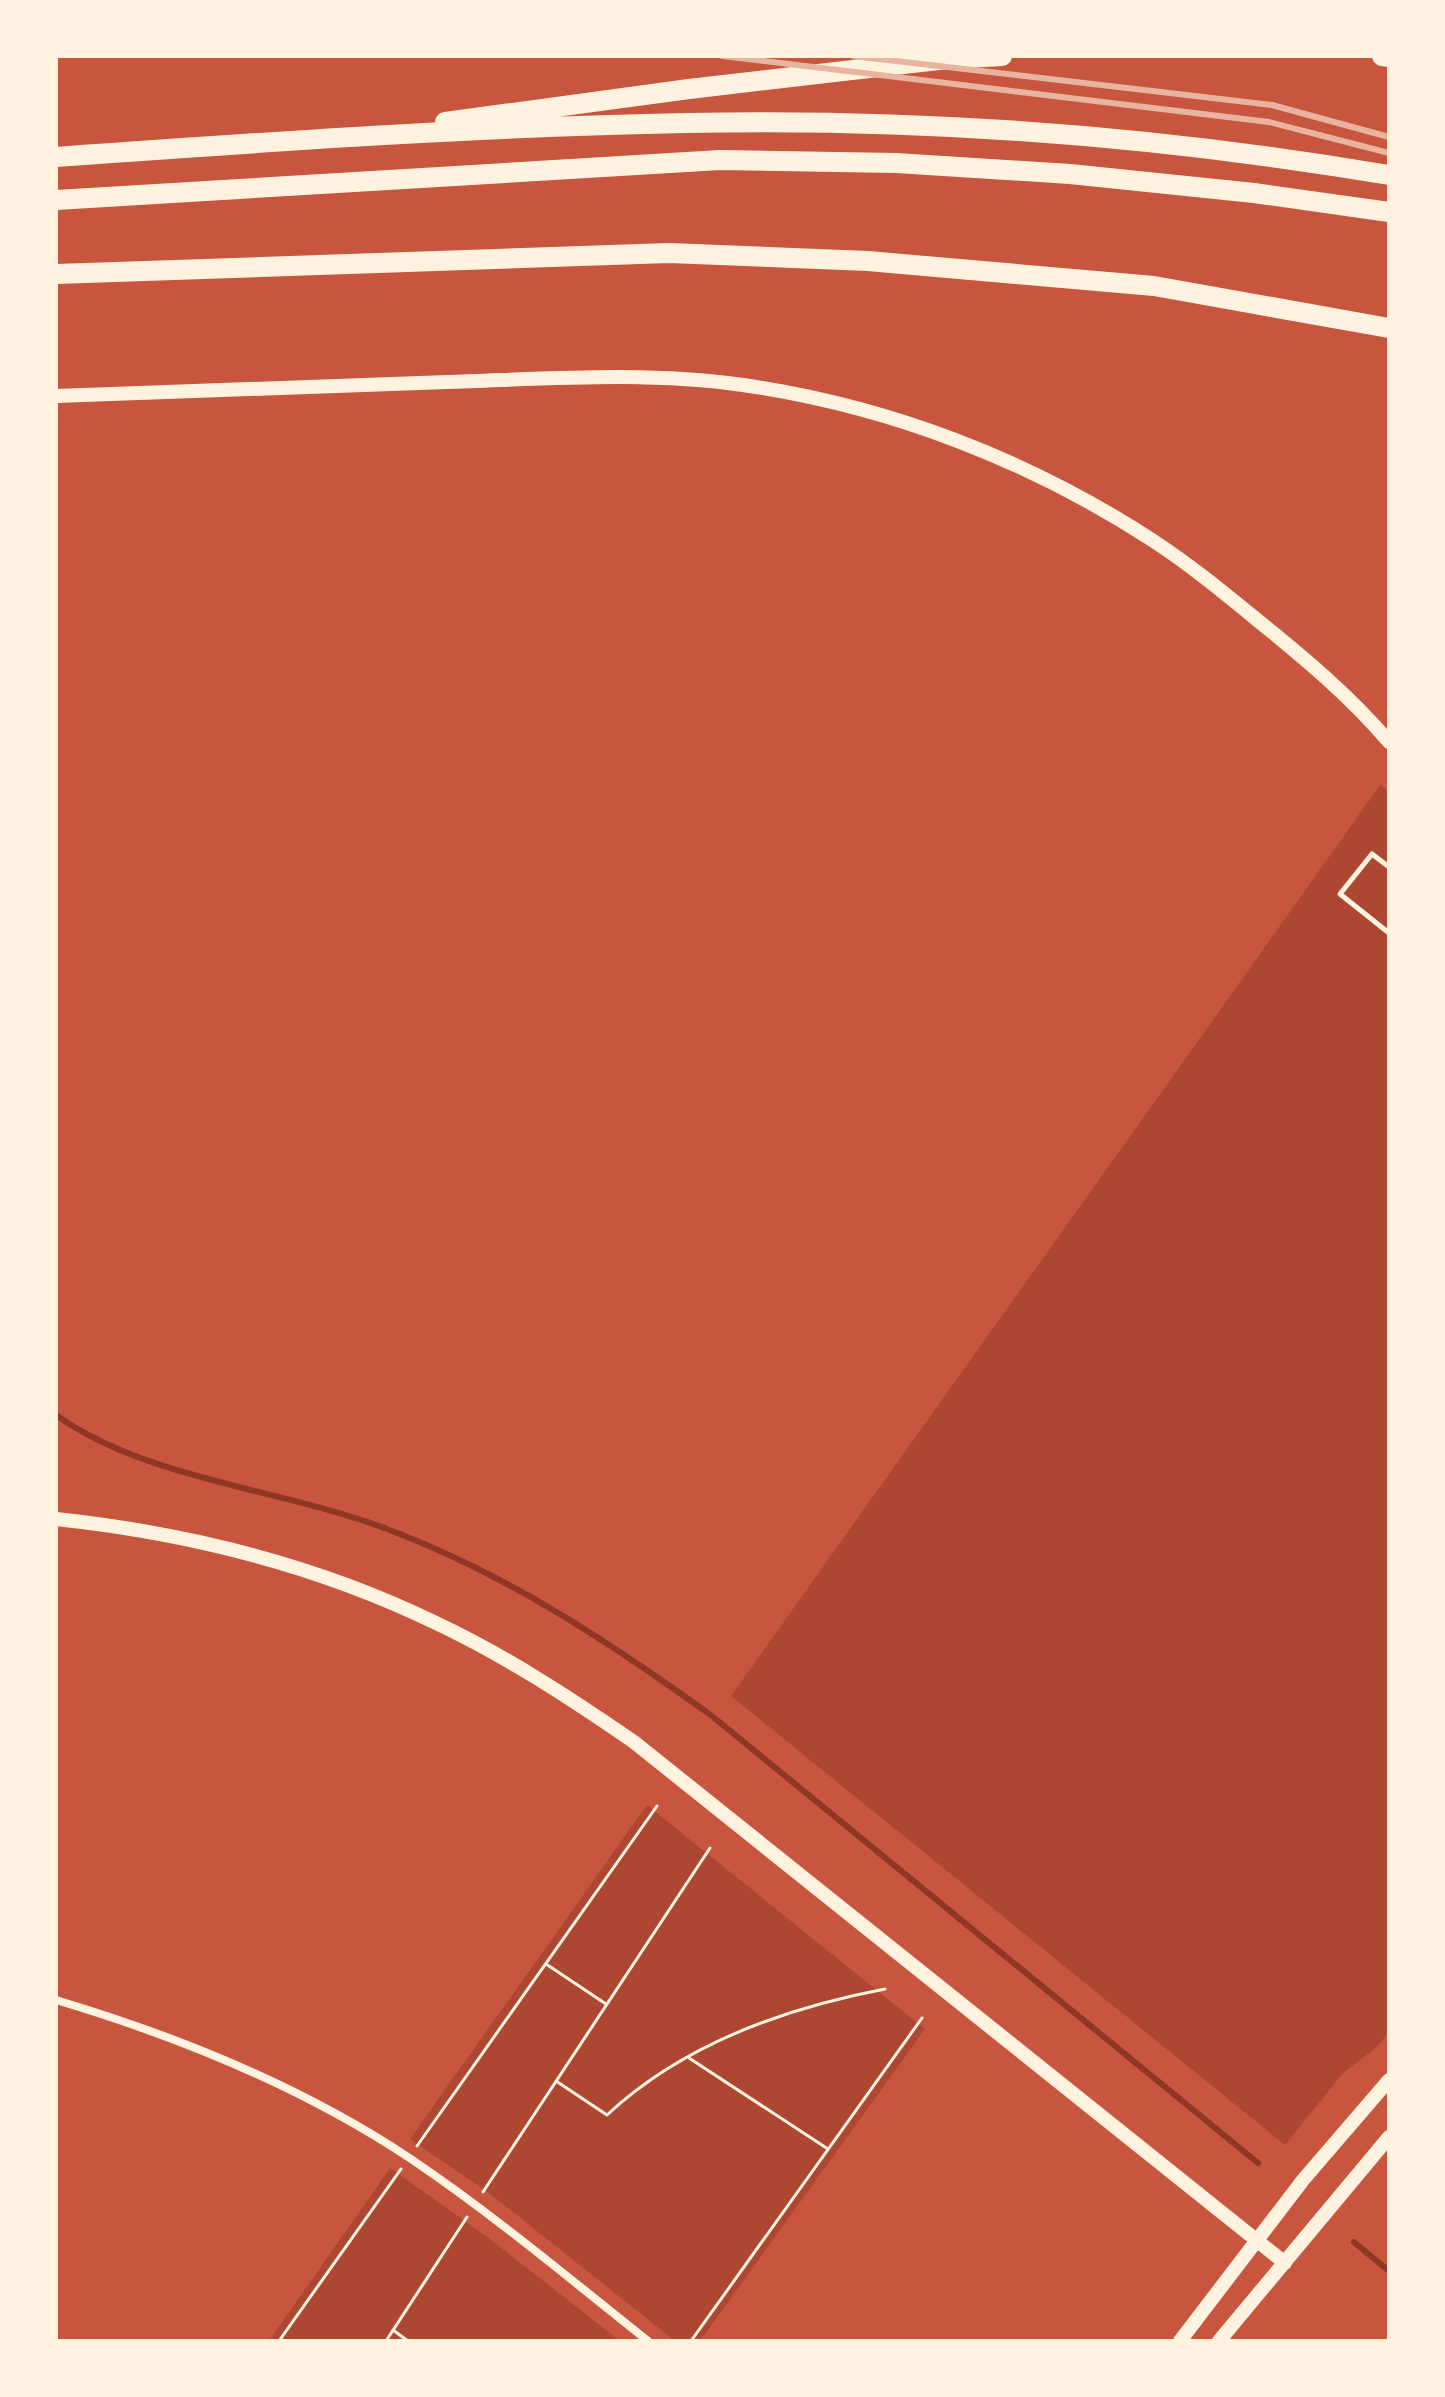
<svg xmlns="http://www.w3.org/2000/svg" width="1445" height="2397" font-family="Jost,sans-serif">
  <rect width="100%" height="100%" fill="#c8553d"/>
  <path fill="#ae4732" d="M1381,784L1389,793V2032L1377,2047L1343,2073L1285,2145L731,1696Z
    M647,1805L925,2029L700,2341H675L489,2193L410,2139Z
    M390,2168L486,2236L620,2341H269Z"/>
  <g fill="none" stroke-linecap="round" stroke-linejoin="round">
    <path stroke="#8f3625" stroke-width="6" d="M56,1415C147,1480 283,1489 387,1529C505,1573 611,1643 712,1716L1258,2163
      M1354,2242L1389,2271"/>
    <path stroke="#fff3e0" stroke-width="3" d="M546,1964L606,2004
      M689,2058L828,2149
      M556,2081L607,2115C683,2044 785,2008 885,1989
      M417,2146L657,1806
      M483,2192L710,1848
      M393,2330L408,2341
      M279,2341L401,2169
      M386,2341L467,2217
      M691,2341L922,2018"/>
    <path stroke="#fff3e0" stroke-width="5" d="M1389,867L1372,854L1340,894L1389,933"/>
    <path stroke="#fff3e0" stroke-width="8" d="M56,2000C180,2037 303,2087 411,2159C494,2215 570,2279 648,2341"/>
    <path stroke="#fff3e0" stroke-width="14" d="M56,396C186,391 316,387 447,382C545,379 645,371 743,385C889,406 1029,460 1152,540C1189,564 1223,592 1256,619C1303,657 1350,696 1389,742
      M56,1519C187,1533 317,1565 436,1623C506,1656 570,1698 634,1742L1285,2263
      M1180,2341L1303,2180L1389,2080
      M1219,2341L1389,2137"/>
    <path stroke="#fff3e0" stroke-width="20" d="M1382,56L1389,57
      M445,122L689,89L947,59L1002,56
      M56,157C266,142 476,127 687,123C921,118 1158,136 1389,175
      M56,200L720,160L896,163L1070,174L1254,193L1389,212
      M56,274L669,253L868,261L1154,286L1389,328"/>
    <path stroke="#e9b49f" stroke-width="6" d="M722,56L1269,122L1389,153
      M853,56L1272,105L1389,137"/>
  </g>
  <rect width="1445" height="2397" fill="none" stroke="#fff3e0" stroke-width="116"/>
</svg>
